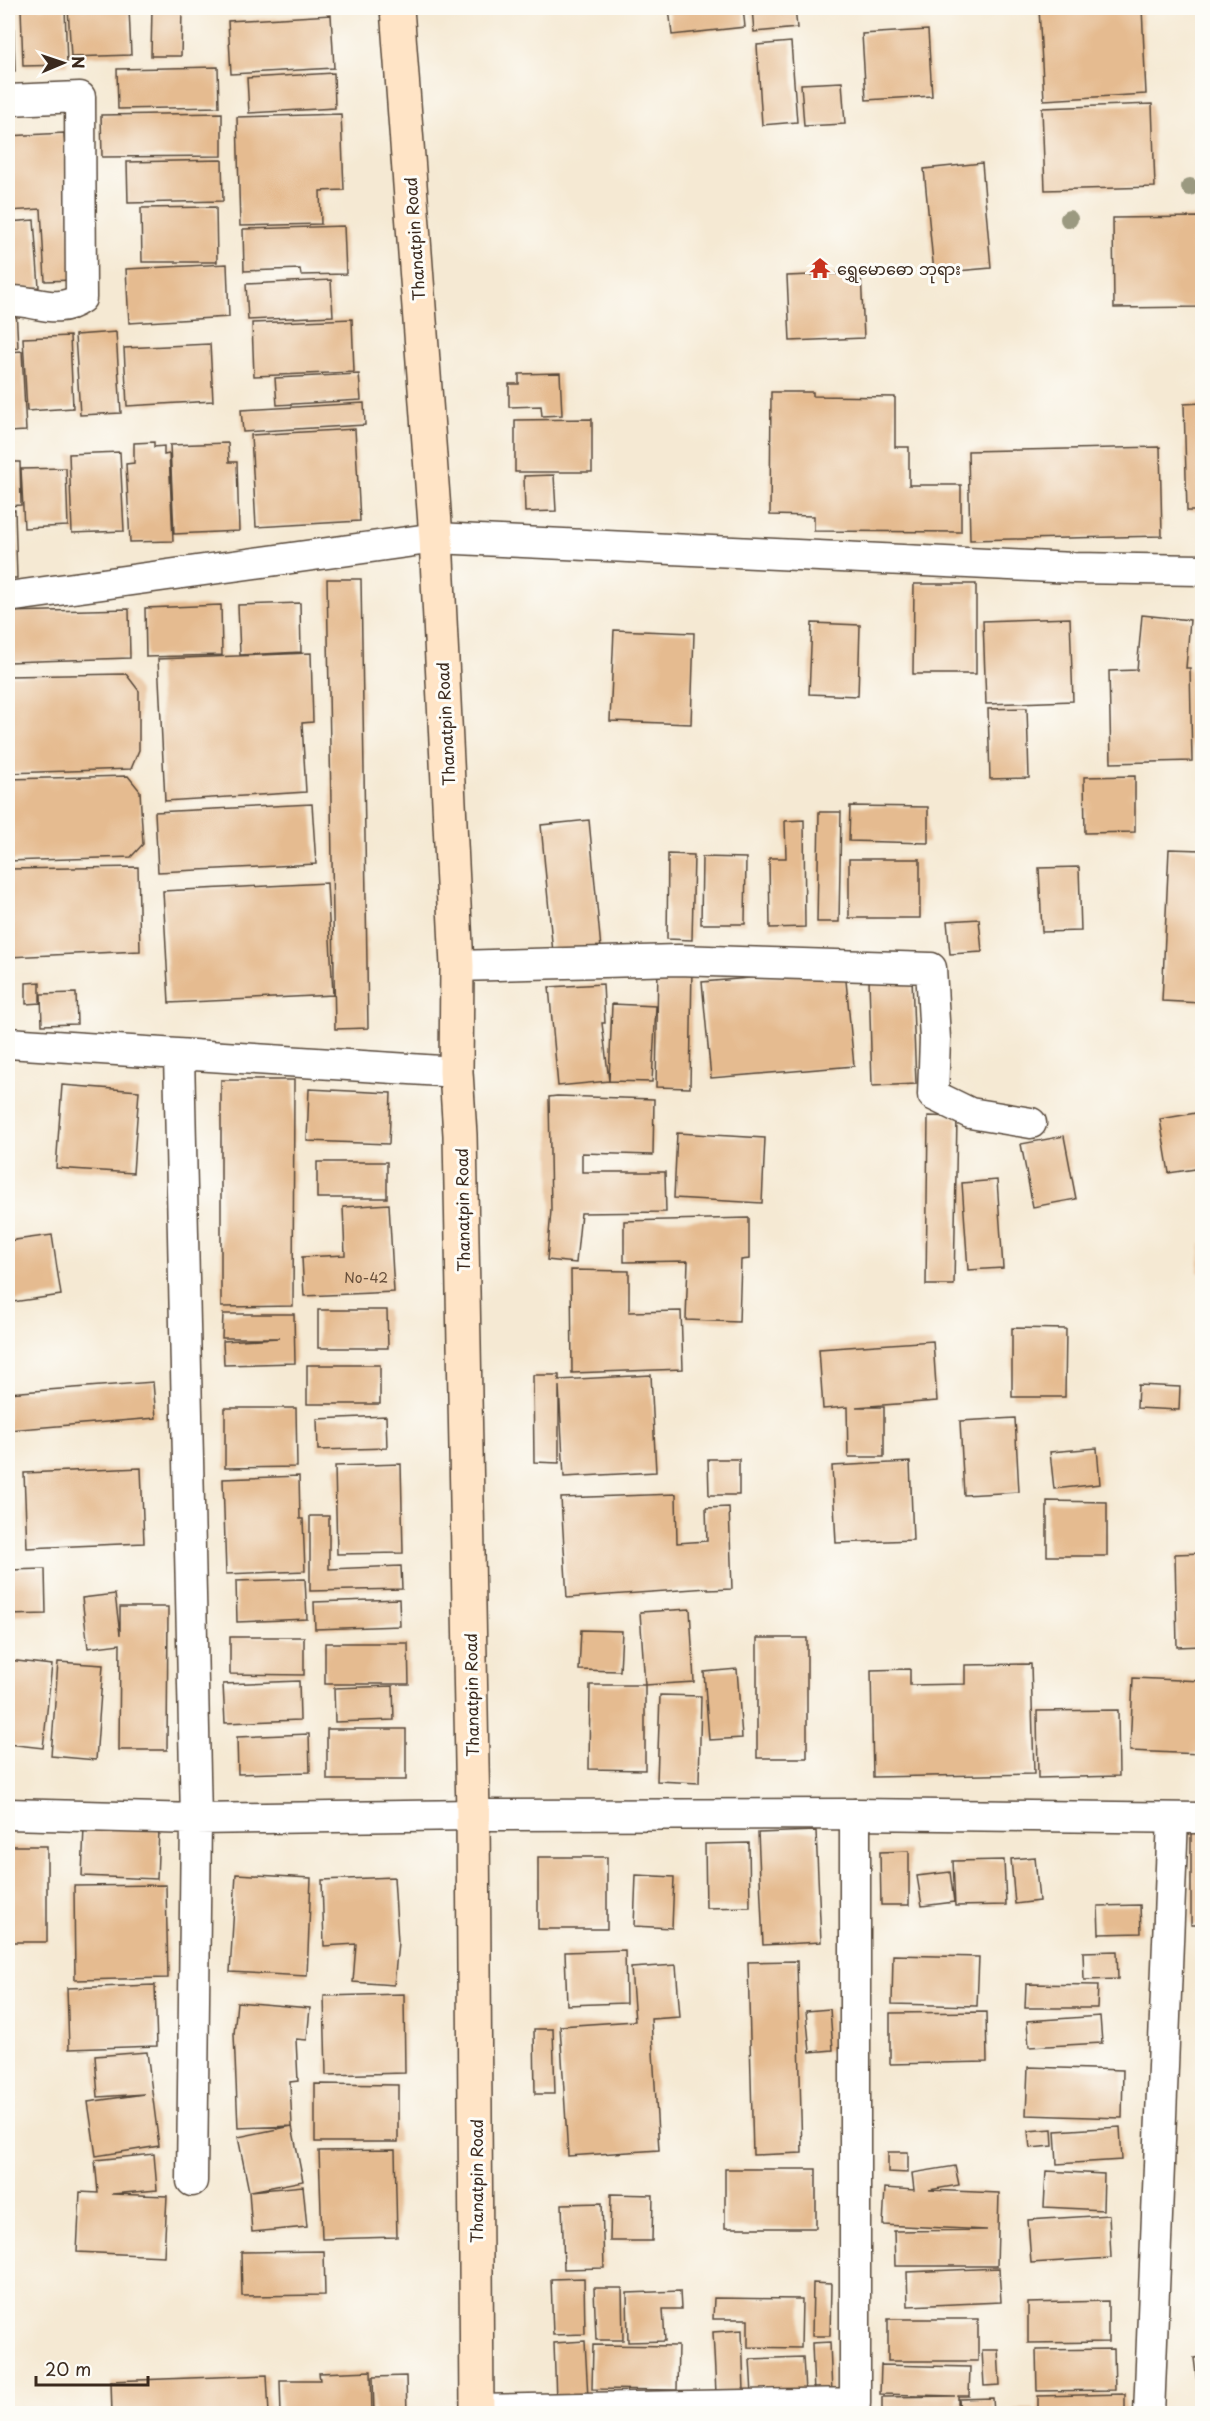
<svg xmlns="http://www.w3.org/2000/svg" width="1210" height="2421" font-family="'Playpen Sans','Noto Sans Myanmar',sans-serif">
  <rect width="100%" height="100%" fill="#fdfcf7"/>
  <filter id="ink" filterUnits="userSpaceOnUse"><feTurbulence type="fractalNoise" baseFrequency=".0167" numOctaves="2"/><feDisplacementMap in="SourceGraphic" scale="12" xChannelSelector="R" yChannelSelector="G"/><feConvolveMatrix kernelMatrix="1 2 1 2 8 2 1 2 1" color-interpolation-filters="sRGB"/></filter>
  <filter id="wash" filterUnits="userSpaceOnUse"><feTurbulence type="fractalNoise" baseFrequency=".008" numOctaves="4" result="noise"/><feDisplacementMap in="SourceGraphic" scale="24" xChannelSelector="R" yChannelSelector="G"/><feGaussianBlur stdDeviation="1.35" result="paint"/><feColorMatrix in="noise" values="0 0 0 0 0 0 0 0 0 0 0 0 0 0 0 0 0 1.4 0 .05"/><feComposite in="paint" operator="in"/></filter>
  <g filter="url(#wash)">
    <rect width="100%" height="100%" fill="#f5e9d3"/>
    <g id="blocks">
      <path fill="#e5bb90" d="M8,8H13L15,71H8Z
        M21,8H65L67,65L23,66Z
        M68,8H129L131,55L71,57Z
        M152,8H182L181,56H151Z
        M222,8H259V9L222,11Z
        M669,8H743L745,27L672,35Z
        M752,8H795L797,28L754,32Z
        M1039,8H1142L1146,94L1044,100Z
        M331,15L334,68L231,74L228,21Z
        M928,30L932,96L866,100L862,34Z
        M791,42L797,122L762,125L757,45Z
        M218,67L219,107L118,109L117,69Z
        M334,73L335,108L249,113L247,78Z
        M842,82L845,124L804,126L801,84Z
        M1152,104L1155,187L1045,190L1042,108Z
        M222,113V156L102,157L101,115Z
        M341,114L344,190L320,191L321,224L240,226L237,117Z
        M64,133L72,280L45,281L41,209L8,211V136Z
        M222,160L223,201L128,203L127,162Z
        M982,163L991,268L934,273L924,169Z
        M216,207L217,262H142L141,208Z
        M1202,217V307L1114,308L1113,218Z
        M34,220L39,287L8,289V222Z
        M344,226L346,274L301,275L300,269L244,271L243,229Z
        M227,264L229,317L129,323L126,269Z
        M861,273L864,338L790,341L787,276Z
        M331,280L333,316L248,320L246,284Z
        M8,307H16L18,348L8,349Z
        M352,319L354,372L254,376L252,323Z
        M116,332L121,413L80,415L75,335Z
        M70,336L73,408L27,411L23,338Z
        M210,344L213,401L127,406L124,348Z
        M22,351L26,431L8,432V352Z
        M560,373L562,415L542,416L541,406L509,407V384H519V374Z
        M359,374L361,400L277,405L275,378Z
        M771,392H813V396L895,397V447H909V485H961V532L814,531V516L770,515Z
        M364,403L365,425L243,432L241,410Z
        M1202,403V511H1187L1184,404Z
        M592,419V472H515V420Z
        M355,429L360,521L256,527L251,435Z
        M154,442V447L164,446V455L169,454L173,541L130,542L126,464L134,463V443Z
        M228,443L229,462H237L239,531L174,534L170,445Z
        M1160,447L1162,536L970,540L968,451Z
        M120,452L124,531L72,533L69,454Z
        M8,462H20L21,505L8,506Z
        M66,468L68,526L24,528L21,469Z
        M554,475L556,511L525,512L524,476Z
        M8,510H15L17,578H8Z
        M327,579H361L368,1028L335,1029Z
        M914,584H976V674H913Z
        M300,603L301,652L240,655L238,605Z
        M221,605L222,655L146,657L145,608Z
        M129,609L130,658L8,662V612Z
        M1142,615L1190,620L1186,668H1190L1192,761L1111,763L1109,671L1137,670Z
        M1070,618L1073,701L986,704L983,621Z
        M812,623L860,625L858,696L809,694Z
        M614,630L694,633L691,724L610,721Z
        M311,653L313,722L302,723L306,792L165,801L158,659Z
        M126,674L139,691V750L131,769L8,773V676Z
        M1027,708L1029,778L990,779L988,709Z
        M128,776L140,791L143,844L131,857L8,861V779Z
        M1135,776V832L1085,833L1084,777Z
        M312,804L316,864L158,872L155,812Z
        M850,806L928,807V843L849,841Z
        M819,812H841L839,922H817Z
        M589,820L601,949L553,953L541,825Z
        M804,820L805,927L770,928L769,858H786L785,821Z
        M1169,849L1202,850V1003L1162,1001Z
        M668,854L694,855L692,940L667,939Z
        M702,857L746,858L745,924H701Z
        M849,859H920V918H849Z
        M138,867L140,951L8,957V869Z
        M1079,867L1081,931L1042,932L1039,868Z
        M327,883L333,995L169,1003L163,891Z
        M979,919L982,952L950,954L947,921Z
        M658,966L692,967L690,1088L656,1087Z
        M845,970L854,1066L711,1078L702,982Z
        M912,978L916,1084L872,1086L869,979Z
        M40,982V1003L26,1004V983Z
        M603,984L605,1023H602L609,1081L612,1004L656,1006L652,1082L609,1081L558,1086L549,987Z
        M76,993L77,1024L42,1025L41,994Z
        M221,1080H294L293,1306L221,1307Z
        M62,1085L139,1091L133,1173L56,1168Z
        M309,1089L391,1093L389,1144L307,1141Z
        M557,1096L654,1099L653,1155L582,1153V1172H665L666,1212L581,1213L576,1263L547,1260L551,1210L549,1097Z
        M1202,1112V1168L1169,1173L1160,1119Z
        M928,1116L957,1117L954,1285H926Z
        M677,1133L765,1138L762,1203L674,1198Z
        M1064,1136L1076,1199L1033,1207L1021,1144Z
        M317,1162H387V1198H317Z
        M997,1180L1003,1268L968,1270L962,1183Z
        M389,1204L394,1292L304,1296L302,1257L345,1255L343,1207Z
        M749,1218V1259L741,1260L739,1322L686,1320L688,1261L624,1262V1221Z
        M52,1235L61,1295L13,1302L8,1267V1241Z
        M1201,1244H1202V1273L1198,1272Z
        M571,1270L629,1271V1312L681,1311L683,1369L572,1373Z
        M318,1310H387L388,1348H318Z
        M223,1314H294L295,1363L224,1365L223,1341L279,1338H222Z
        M1012,1328L1066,1329L1065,1397H1012Z
        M933,1341L937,1401L856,1407H884V1457H848L847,1407L823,1409L819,1349Z
        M307,1365H380V1404H307Z
        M533,1375H559V1380L651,1375L656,1472L564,1477L559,1386V1463L534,1462Z
        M153,1382L156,1418L8,1430V1393Z
        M1138,1385L1180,1387L1179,1410L1137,1408Z
        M225,1408H296L297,1467L225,1468Z
        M386,1416L387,1448L318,1450L317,1419Z
        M1015,1418L1019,1492L964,1495L960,1421Z
        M1097,1448L1100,1484L1054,1489L1050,1452Z
        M708,1459H739V1495H709Z
        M910,1462L913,1540L836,1543L832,1466Z
        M401,1464L403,1553L337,1554L335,1466Z
        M141,1468L144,1543L27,1548L24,1473Z
        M299,1476L300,1519H303L305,1571L226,1574L223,1479Z
        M676,1494L677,1543L707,1541L706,1508L729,1507L732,1589L708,1590V1588L567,1598L561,1498Z
        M1047,1501L1107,1502V1556H1047Z
        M310,1516H329V1569L401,1566L402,1589L310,1591Z
        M1202,1553V1646L1177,1647L1175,1554Z
        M45,1569L46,1614L8,1615V1570Z
        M305,1579L307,1619L237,1622L236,1581Z
        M115,1594L120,1635V1607H168L167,1750H119L120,1644L88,1648L82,1598Z
        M399,1599L400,1626L315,1629L314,1602Z
        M690,1609L694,1682L645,1685L640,1612Z
        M581,1630L622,1631L620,1671L579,1670Z
        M230,1637H304V1675L230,1674Z
        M757,1638H807V1758H757Z
        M325,1643H408L409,1684H325Z
        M8,1660L52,1665L43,1748L8,1744Z
        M58,1662L103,1665L96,1760L51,1756Z
        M1031,1664L1034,1774L873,1777L871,1670L910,1669V1685L965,1684V1665Z
        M737,1669L742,1738L709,1740L704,1672Z
        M1133,1678L1202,1681L1201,1754L1130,1751Z
        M299,1681L300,1720L225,1723L223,1684Z
        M590,1685H645V1770L589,1769Z
        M393,1686L394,1720L335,1722L334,1688Z
        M660,1695L701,1696L699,1783L657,1781Z
        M1118,1710L1119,1776L1038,1778L1037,1711Z
        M327,1729H406V1780H327Z
        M309,1734L310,1772L238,1774L237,1737Z
        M84,1827L159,1830L157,1879L82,1876Z
        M816,1831L821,1942L763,1945L758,1833Z
        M1191,1831H1202V1925H1191Z
        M749,1843L750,1907L706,1908L705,1844Z
        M8,1846H47V1942H8Z
        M909,1851V1905H881L880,1852Z
        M538,1857H607V1929H538Z
        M1035,1857L1039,1901L1015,1904L1011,1859Z
        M1004,1860L1006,1905L955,1906L953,1861Z
        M950,1872L954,1902L922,1906L917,1876Z
        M236,1874L311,1878L307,1976L230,1972Z
        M636,1875L674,1877L672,1928L634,1926Z
        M394,1877L398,1942L394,1985L353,1982L356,1944L324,1946L322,1880Z
        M166,1885L168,1978L75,1980L74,1886Z
        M1140,1905L1141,1933L1099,1934L1098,1906Z
        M625,1950L626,2003L567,2005L565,1952Z
        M1117,1951L1118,1979L1084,1980L1083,1952Z
        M893,1955L979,1957L977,2006L892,2004Z
        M797,1961L802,2153L753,2155L748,1962Z
        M676,1965L680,2017L651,2019L659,2150L568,2156L560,2026L635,2021L631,1968Z
        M1026,1984L1098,1985L1097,2008H1025Z
        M155,1985L157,2046L69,2049L67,1988Z
        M404,1994L405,2073L326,2075L324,1996Z
        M237,2002L310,2008L307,2040L296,2039L298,2081L290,2082L292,2126L303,2181L251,2191L303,2186L307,2227L252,2232L249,2191L238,2137L292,2126L238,2128L234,2034Z
        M830,2009L833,2050L810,2052L806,2011Z
        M986,2012L987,2062L890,2064V2013Z
        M1100,2016L1102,2043L1029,2047L1027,2021Z
        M534,2029H553L555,2094H535Z
        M147,2052L159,2146L96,2156L88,2102L144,2094L98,2097L95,2056Z
        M1028,2067L1123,2070L1122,2118L1026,2115Z
        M315,2084L398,2085V2142H315Z
        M1120,2127L1122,2160L1057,2164L1055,2131Z
        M1052,2129L1053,2146L1030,2148L1028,2131Z
        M395,2150L397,2237L322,2239L319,2151Z
        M888,2152H908V2173L888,2172Z
        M154,2154L157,2190L112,2194L167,2196L164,2256L77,2252L80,2192L98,2193L95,2160Z
        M955,2166L959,2185L929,2190L999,2193L997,2266H895L894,2231L987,2230L883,2225L885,2188L914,2190L912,2173Z
        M725,2169H816V2228H725Z
        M1046,2171L1104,2174L1103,2210L1044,2207Z
        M611,2194L653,2195L652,2241H610Z
        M602,2203L604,2268L564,2269L562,2204Z
        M1109,2215L1111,2258L1031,2263L1028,2220Z
        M324,2251L325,2295L242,2296L241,2252Z
        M999,2268L1001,2302L908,2306L907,2272Z
        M584,2278L585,2334L553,2335L551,2279Z
        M813,2283L831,2284L830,2336H812Z
        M594,2288H622L623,2340H596Z
        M680,2291L681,2309H663L665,2341L628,2342L627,2293Z
        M714,2298L802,2299L801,2348L748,2347V2319H713Z
        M1108,2301V2342L1028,2343V2303Z
        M888,2319H978V2361H888Z
        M742,2330L744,2392L716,2393L713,2332Z
        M585,2341L588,2398L556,2400L554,2343Z
        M830,2342L832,2394H814L812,2343Z
        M593,2345L678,2346L677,2390L592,2389Z
        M1114,2349L1115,2390L1037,2391L1036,2350Z
        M982,2350H998L1000,2385L984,2386Z
        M803,2357L805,2392L752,2395L750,2359Z
        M1202,2357V2398H1199L1194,2358Z
        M881,2365L970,2367L969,2396H958V2414H882V2397L955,2396L880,2394Z
        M371,2371L372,2414H281L280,2380H320L319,2373Z
        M267,2375L269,2414H112L111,2381Z
        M406,2376L407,2414H374L373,2377Z
        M1125,2394V2414H1038V2396Z
        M993,2398L994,2414H960L959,2399Z
        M1014,2409H1034L1035,2414H1014Z"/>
    </g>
  </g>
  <g filter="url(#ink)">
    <use href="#blocks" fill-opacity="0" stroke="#574739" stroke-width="1.5"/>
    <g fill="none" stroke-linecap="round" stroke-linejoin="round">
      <defs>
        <path id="street" d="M8,100L80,97L81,298C56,316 35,299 8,301
          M8,597L436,538L1074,568L1202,570
          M457,966L678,960L931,968L935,1039L933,1095L970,1113L1031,1123
          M8,1043L456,1072
          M179,1055L196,1819L192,2181
          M8,1814L196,1819L473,1815L855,1814L1202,1818
          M855,2403V1814
          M477,2410L855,2403L854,2414
          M1149,2414L1173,1818"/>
        <path id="secondary" d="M397,8L436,538L457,966L456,1072L460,1135L473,1815L477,2414"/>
      </defs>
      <use href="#street" stroke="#574739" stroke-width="33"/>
      <use href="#secondary" stroke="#574739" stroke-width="36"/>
      <use href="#street" stroke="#fff" stroke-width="30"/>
      <use href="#secondary" stroke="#ffe4c6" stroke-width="33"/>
    </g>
    <g fill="#9b9980">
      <circle cx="1190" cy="187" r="9"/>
      <circle cx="1069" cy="219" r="9"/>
    </g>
  </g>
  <defs>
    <symbol id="temple-bare" viewBox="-9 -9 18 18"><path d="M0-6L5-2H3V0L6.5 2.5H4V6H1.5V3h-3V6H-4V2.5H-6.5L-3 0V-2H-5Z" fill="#c8321e" stroke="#fdfcf7" stroke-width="2.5" paint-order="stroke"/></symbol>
  </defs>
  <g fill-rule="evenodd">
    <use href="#temple-bare" x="805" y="253" width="30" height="30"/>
  </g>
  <g text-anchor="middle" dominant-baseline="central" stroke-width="6" stroke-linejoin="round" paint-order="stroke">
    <g font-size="14" fill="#664e3a">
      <text x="366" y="1277">No-42</text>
    </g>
    <g font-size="16" fill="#3b2a1e" stroke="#fdfcf7">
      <text transform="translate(414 239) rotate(-94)">Thanatpin Road</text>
      <text transform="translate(445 724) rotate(-93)">Thanatpin Road</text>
      <text transform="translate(462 1210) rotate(-91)">Thanatpin Road</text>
      <text transform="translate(471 1695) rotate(-91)">Thanatpin Road</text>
      <text transform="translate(476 2181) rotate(-90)">Thanatpin Road</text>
    </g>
    <g font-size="16" fill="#3b2a1e" stroke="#fdfcf7" text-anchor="start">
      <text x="837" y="268">ရွှေမောဓော ဘုရား</text>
    </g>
  </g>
  <rect width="1210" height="2421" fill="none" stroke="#fdfcf7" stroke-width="30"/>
  <g transform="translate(63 63) rotate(88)" stroke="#fdfcf7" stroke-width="4.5" paint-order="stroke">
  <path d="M0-4.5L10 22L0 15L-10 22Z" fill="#3b2a1e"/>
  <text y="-9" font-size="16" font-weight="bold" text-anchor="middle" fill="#3b2a1e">N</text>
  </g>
  <path d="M36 2376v9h112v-9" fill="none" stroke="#3b2a1e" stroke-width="3"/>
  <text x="45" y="2376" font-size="18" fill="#3b2a1e" stroke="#fdfcf7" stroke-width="4.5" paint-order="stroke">20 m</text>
</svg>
